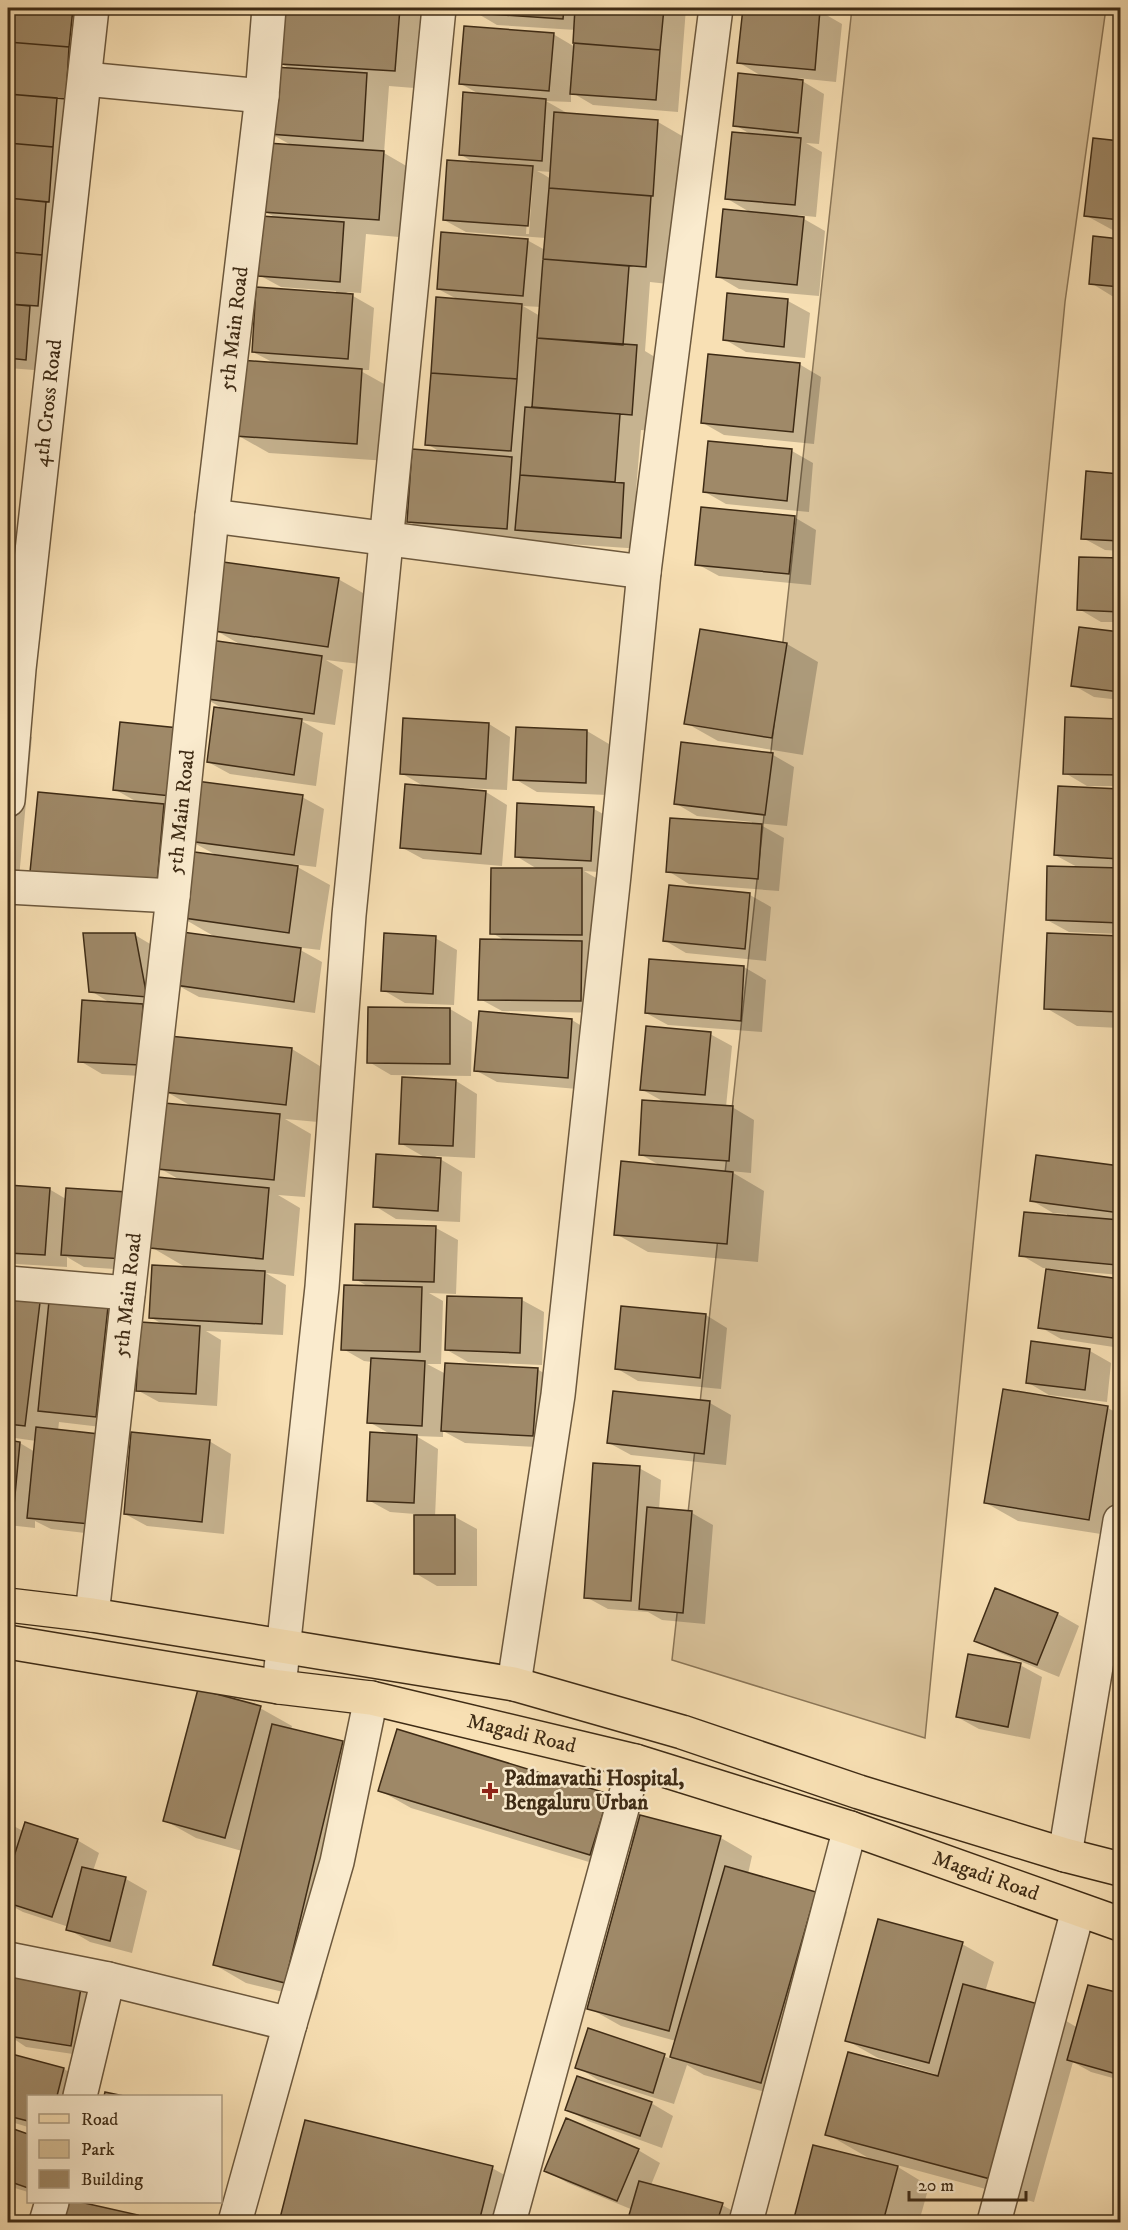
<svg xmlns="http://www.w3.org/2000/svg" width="1128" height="2230" font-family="'IM FELL DW Pica',serif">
  <rect width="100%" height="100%" fill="#f8e0b4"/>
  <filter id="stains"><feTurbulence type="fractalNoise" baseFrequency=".00333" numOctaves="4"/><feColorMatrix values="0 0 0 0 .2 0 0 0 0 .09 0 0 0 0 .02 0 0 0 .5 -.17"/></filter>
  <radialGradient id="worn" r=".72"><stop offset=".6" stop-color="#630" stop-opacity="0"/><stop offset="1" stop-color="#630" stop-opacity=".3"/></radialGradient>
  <path fill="#d8c199" stroke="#8b7657" stroke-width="1.5" d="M852,8H1106L1065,302L925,1738L672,1660Z"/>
  <path fill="#0003" fill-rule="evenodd" d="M8,8H105L47,371L8,368Z
    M284,8H426L427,89L389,86L384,153L415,171L410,238L366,234L361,293L346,292L374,308L369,370H359L393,389L388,461L269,453L237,435L276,364L253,352L336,294V291L281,287L259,275L278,219L264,211L293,146L271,134L292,70L280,63Z
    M476,8H686L678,112L593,105L571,92V102L546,101L567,113V115L658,122L689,140L677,285L650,282L645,351L668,365L664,432L641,430L636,491L646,497L642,549L539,542L440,539L408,521L442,453L427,444L459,300L438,289L527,240L545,250L546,238L466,232L444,220L476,164L460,154L481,95L461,84L553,34L575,47L576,30L497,25L475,12ZM537,171L551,172V179L543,174ZM530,176H533L529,234H526ZM523,306L541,307L540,316ZM564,408L590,410V413L564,411Z
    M744,8H836V11L816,9L842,24L836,82L797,78L824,94L819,144L806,143L822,152L816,217L797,215L825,231L819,296L739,289L717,276L753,214L726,198L752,135L735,125L765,78L738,62Z
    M1094,139L1120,142V234L1085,215Z
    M1095,238L1120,240V297L1112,296L1091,283Z
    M729,295L788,301L810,313L805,358L746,352L724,339Z
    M799,364L821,377L814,444L724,435L703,423Z
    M792,451L813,463L809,512L726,504L705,492Z
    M1087,473L1120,475V551L1105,550L1083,538Z
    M794,517L816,530L811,585L719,576L697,564Z
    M1081,558L1120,560V622H1101L1079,609Z
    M338,579L370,597L360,664L326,660L343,670L335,725L300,720L323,733L316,786L230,774L208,762L225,710L203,697L243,646L215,630Z
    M1080,629L1120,633V700L1094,697L1073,685Z
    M787,644L818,662L803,755L718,741L686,723Z
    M1067,719L1120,720V786H1087L1065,773Z
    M8,723L32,737L19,878L8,877Z
    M489,724L510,737L507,790L464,788V791L486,792L507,805L502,866L423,859L401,847L427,788L401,773Z
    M517,728L587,731L609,744L607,795L537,792L515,779Z
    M773,755L794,767L787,826L757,823L784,838L779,891L689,884L668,871L751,825L752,822L697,816L675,803Z
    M196,782L302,797L324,809L316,867L292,864L330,885L320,950L295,947L322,962L315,1013L199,997L177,985L217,938L179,916L64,889L139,803L114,789ZM162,804L194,808L192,822ZM194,843L218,856L193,853Z
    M1059,788L1120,791V934L1069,932L1047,920L1079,868L1055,855Z
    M519,805L594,809L616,821L613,873L584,871L603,882V946H589L604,955L602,1013L502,1011L480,999L506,941L492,933L539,870L516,856Z
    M750,895L771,907L766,961L686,953L664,940Z
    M1048,934L1120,937V1028L1077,1026L1046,1008Z
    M135,935L157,948L161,1077L102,1074L80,1061L112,1004L91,991Z
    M435,938L457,950L454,1005L405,1003L383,990Z
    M650,961L744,967L766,980L762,1032L668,1025L646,1013Z
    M450,1009L472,1022L471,1076L391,1075L369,1062Z
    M572,1020L593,1033L589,1090L497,1082L475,1070Z
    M710,1034L732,1046L726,1107H732L754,1120L751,1173L730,1171L764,1191L758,1262L648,1252L616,1234L661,1166L640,1154L666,1103L641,1089Z
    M292,1049L323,1068L318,1122L285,1119L311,1134L305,1197L278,1195L300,1208L294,1276L266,1273L286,1285L283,1335L206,1331L221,1340L217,1406L159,1402L137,1390L164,1325L150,1317L187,1268L151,1247L182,1181L159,1168L193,1107L165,1091Z
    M456,1081L477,1094L475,1158L435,1156L462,1172L460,1222L396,1219L375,1206L426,1158L400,1143Z
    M1037,1156L1120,1168V1275L1051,1269L1050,1271L1120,1281V1348L1061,1339L1040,1327L1048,1268H1043L1021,1255L1067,1217V1214L1053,1213L1031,1200Z
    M8,1187L49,1189L66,1199L145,1271L84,1267L67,1257V1267L16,1264L8,1259Z
    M436,1228L458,1240L456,1294L429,1293L443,1301L441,1364H427L446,1374L537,1369L559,1382L555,1448L465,1443L443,1431V1437L416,1436L438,1449L435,1517H455L477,1529V1586H437L415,1573V1514L390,1512L368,1500L392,1435L369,1422L372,1362L364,1361L343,1349L369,1287L355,1279Z
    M8,1291L107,1308L129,1321L118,1429L59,1422L58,1431L111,1536L51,1529L35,1521V1528L8,1525V1442L20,1443L35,1452L36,1441L8,1437Z
    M449,1297L522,1300L544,1312L542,1365L468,1362L447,1350Z
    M706,1315L727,1328L721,1389L638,1381L616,1368Z
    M1090,1351L1111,1363L1107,1402L1049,1395L1027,1382Z
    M710,1403L731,1415L726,1465L631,1455L609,1443Z
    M1108,1408L1120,1415V1537L1018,1521L986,1503Z
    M209,1441L231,1454L224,1534L147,1526L125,1514Z
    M639,1468L661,1480L659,1510L692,1513L713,1525L705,1624L662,1620L648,1612L608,1609L586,1597Z
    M995,1590L1058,1614L1079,1626L1059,1677L998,1652L976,1640Z
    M1020,1665L1042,1677L1030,1739L979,1729L957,1717Z
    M260,1708L292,1726L291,1730L343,1742L374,1760L317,2000L246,1983L215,1965L242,1851L196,1838L164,1820Z
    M379,1790L609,1796L640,1814L639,1816L721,1838L752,1856L748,1874L815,1894L847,1912L793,2100L704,2075L687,2065L674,2104L598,2080L577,2067L589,2030L671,2059L676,2041L621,2026L589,2008L634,1844L631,1843L622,1872L411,1808Z
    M8,1823L23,1831L77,1840L99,1853L93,1871L126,1879L147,1891L132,1953L90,1942L68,1929L69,1927L23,1912L10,1905L8,1911Z
    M962,1944L994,1962L985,1992L1041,2006L1078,2028L1089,1987L1120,1995V2080L1091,2072L1073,2062L1034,2202L893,2164L929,2186L919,2222H795L814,2147L872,2160L827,2134L934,2076L935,2074L878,2058L846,2040Z
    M8,1976L14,1979L80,1989L102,2002L93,2057L26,2047L14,2039L13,2042L8,2040Z
    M8,2054L64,2069L85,2082L82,2096H28V2127L8,2121Z
    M651,2103L673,2116L662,2148L588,2121L566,2109Z
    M306,2122L492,2168L533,2191L525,2222H281Z
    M8,2129L28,2136V2192L8,2186Z
    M638,2150L660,2163L651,2185L722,2205L753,2222H629L633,2210L568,2183L546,2171Z
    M70,2202L137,2216L148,2222H64Z"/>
  <path fill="#9f8968" stroke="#3e2b15" stroke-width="1.5" d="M8,8H73L69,47L8,42Z
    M283,8H400L395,71L279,64Z
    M474,8H564L563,19L474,13Z
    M575,8H664L660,50L573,43Z
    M743,8L820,10L815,70L737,63Z
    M464,26L554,33L549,91L459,84Z
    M8,42L69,47L66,99L8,94Z
    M574,43L660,50L656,100L570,94Z
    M274,67L367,73L363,141L269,134Z
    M738,73L803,80L798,133L733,126Z
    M463,92L546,99L542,161L459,155Z
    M8,94L57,98L53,147L8,143Z
    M554,112L658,120L653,196L549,188Z
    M732,132L801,138L795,205L725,199Z
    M1093,138L1120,141V220L1084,216Z
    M8,143L53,147L49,202L8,198Z
    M267,143L384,151L379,220L262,212Z
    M447,160L533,166L528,226L443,220Z
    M549,188L651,196L646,267L543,259Z
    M8,198L46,202L42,255L8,252Z
    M723,209L804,217L797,285L716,277Z
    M261,216L344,222L340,282L258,276Z
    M441,232L528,239L523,296L437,289Z
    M1093,236L1120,239V287L1089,284Z
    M8,252L42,255L38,306L8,304Z
    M543,259L629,266L623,345L537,338Z
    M256,287L353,294L348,359L252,352Z
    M727,293L788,299L784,347L723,340Z
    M436,297L522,304L517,379L431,373Z
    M8,304L30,306L26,360L8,358Z
    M1118,321H1120V384Z
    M537,338L637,345L632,415L532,407Z
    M708,354L800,363L793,432L701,423Z
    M240,360L362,369L357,444L235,436Z
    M431,373L517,379L511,451L425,445Z
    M525,407L620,414L615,482L520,475Z
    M708,441L792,449L787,501L703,492Z
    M412,449L512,457L507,529L407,522Z
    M1086,471L1120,474V541L1081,539Z
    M520,475L624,483L621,538L515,530Z
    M701,507L795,516L789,574L695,565Z
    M1079,557L1120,558V612L1077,610Z
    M223,562L339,578L328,647L214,631Z
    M1079,627L1120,632V692L1071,686Z
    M700,629L787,643L772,738L684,724Z
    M210,640L322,656L314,714L201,698Z
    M214,707L302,719L294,775L207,762Z
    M1065,717L1120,719V775L1063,774Z
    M403,718L489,723L486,779L400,774Z
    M120,722L179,728L171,796L113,790Z
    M516,727L587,730L586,783L513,780Z
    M681,742L773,753L765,815L674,804Z
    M196,781L303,795L294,855L188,841Z
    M405,784L486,791L481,854L400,848Z
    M1058,786L1120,789V859L1054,855Z
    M38,792L164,804L157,883L30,872Z
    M517,803L594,807L591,861L515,857Z
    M670,818L762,824L758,879L666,872Z
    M187,851L298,866L289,933L177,917Z
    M1047,866L1120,868V923L1046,920Z
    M491,868H582V935L490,934Z
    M669,885L750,893L745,949L663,941Z
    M182,932L301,948L294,1002L175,985Z
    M83,933H135L147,997L89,992Z
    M384,933L436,936L433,994L381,991Z
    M1047,933L1120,936V1012L1044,1009Z
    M480,939L582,941L581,1001L478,1000Z
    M649,959L744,966L741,1021L645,1013Z
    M82,1000L143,1004L140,1065L78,1062Z
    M368,1007L450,1008V1064L367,1063Z
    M479,1011L572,1019L568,1078L474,1071Z
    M646,1026L711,1032L705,1095L640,1090Z
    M169,1036L292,1048L286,1105L163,1092Z
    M402,1077L456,1080L453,1146L399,1144Z
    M642,1100L733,1106L729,1161L639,1155Z
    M164,1103L280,1114L274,1180L157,1169Z
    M376,1154L441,1158L438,1211L373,1207Z
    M1036,1155L1120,1166V1213L1030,1201Z
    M621,1161L733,1172L727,1244L614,1235Z
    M157,1177L269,1188L263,1259L150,1248Z
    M8,1185L50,1188L45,1255L8,1253Z
    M66,1188L128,1192L124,1259L61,1255Z
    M1024,1212L1120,1220L1117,1265L1019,1256Z
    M355,1224L436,1226L434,1282L353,1280Z
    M152,1265L265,1271L262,1324L149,1318Z
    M1046,1269L1120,1279L1113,1338L1038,1328Z
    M344,1285L422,1287L420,1352L341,1350Z
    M8,1290L41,1294L25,1426L8,1424Z
    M447,1296L522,1298L520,1353L445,1350Z
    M49,1301L108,1307L96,1417L38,1411Z
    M621,1306L706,1314L700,1378L615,1369Z
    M140,1322L200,1326L196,1394L136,1391Z
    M1031,1341L1090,1349L1085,1390L1026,1383Z
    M371,1358L425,1361L422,1426L367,1423Z
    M445,1363L538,1368L533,1436L441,1431Z
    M1003,1389L1108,1406L1089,1520L984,1503Z
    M613,1391L710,1401L704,1454L607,1443Z
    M36,1427L99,1434L90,1524L27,1518Z
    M131,1432L210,1440L202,1522L124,1514Z
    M370,1432L417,1435L414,1503L367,1501Z
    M8,1440L20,1442L13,1516H8Z
    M593,1463L640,1466L631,1601L584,1598Z
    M647,1507L692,1511L683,1613L639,1609Z
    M414,1515H455V1574H414Z
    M995,1588L1058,1613L1037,1665L974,1641Z
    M968,1654L1021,1663L1008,1727L956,1717Z
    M198,1689L261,1706L225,1838L163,1821Z
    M272,1724L343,1741L285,1983L213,1965Z
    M397,1729L609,1794L590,1855L378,1791Z
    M640,1815L721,1836L669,2031L587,2009Z
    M25,1822L78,1839L52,1917L8,1903V1875Z
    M725,1866L816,1892L761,2083L670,2057Z
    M82,1867L126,1877L110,1941L66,1930Z
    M878,1919L963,1942L929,2063L845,2041Z
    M13,1977L81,1988L71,2046L8,2036V2010Z
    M963,1984L1042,2005L994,2180L825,2135L848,2052L938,2076Z
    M1088,1985L1120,1993V2075L1067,2060Z
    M588,2028L665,2054L653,2093L575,2068Z
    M8,2053L64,2068L57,2096H28V2121L8,2116Z
    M577,2076L652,2102L640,2136L565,2110Z
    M105,2092L124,2096H104Z
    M566,2118L639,2149L617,2201L544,2171Z
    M305,2120L493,2166L479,2222H279Z
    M8,2127L28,2134V2188L8,2181Z
    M813,2145L898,2166L883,2222H793Z
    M639,2181L723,2203L717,2222H627Z
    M68,2202H80L138,2215L136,2222H63Z"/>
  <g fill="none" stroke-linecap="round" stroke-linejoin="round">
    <defs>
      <g id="street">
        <path d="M85,79L262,96"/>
        <path d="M212,516L644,572"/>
        <path id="s1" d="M8,800L19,669L92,8"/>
        <path d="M8,887L173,896"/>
        <path d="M8,1283L128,1293"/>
        <path id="s2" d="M92,1615L173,896L212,516L262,96L269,8"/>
        <path d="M514,1684L558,1395L614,875L644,572L716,8"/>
        <path d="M279,1687L322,1287L349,915L439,8"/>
        <path d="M1065,1855L1120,1521"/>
        <path d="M8,1959L108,1979L290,2024"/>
        <path d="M80,2096L108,1979"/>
        <path d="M46,2222L52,2202"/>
        <path d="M235,2222L290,2024L337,1862L371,1698"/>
        <path d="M509,2222L635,1761"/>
        <path d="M746,2222L850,1828"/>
        <path d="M994,2222L1078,1910"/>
      </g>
      <g id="primary">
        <path d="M8,1605L92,1615L514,1684L682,1732L859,1792L1065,1855L1120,1869"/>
        <path id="s3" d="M8,1642L279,1687L371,1698L635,1761L850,1828L1120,1924"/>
      </g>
    </defs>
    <use href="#street" stroke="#6c583d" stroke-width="36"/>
    <use href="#primary" stroke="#3e2b15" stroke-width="36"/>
    <use href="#street" stroke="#faebce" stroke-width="33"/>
    <use href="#primary" stroke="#f8e0b4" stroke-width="33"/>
  </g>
  <path fill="#8f2418" stroke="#faebce" stroke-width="2" d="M487 1782h6v6h6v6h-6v6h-6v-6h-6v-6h6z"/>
  <g text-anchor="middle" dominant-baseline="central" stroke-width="5" stroke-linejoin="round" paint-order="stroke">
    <g font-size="21" fill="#3e2b15" stroke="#faebce">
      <text stroke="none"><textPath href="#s2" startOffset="1294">5th Main Road</textPath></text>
      <text stroke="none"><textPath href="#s1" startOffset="399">4th Cross Road</textPath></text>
      <text stroke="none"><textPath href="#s2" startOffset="808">5th Main Road</textPath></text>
      <text stroke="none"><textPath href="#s2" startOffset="322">5th Main Road</textPath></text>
      <text stroke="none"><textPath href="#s3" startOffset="522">Magadi Road</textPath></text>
      <text stroke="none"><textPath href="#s3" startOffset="1008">Magadi Road</textPath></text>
    </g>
    <g font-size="21" font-weight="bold" fill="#3e2b15" stroke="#faebce" text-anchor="start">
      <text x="504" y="1779">Padmavathi Hospital,<tspan x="504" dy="24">Bengaluru Urban</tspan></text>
    </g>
  </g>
  <rect width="1128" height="2230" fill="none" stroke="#f8e0b4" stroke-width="30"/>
  <rect x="9" y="9" width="1110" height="2212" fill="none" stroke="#3e2b15" stroke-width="3"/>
  <rect x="15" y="15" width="1098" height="2200" fill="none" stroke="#3e2b15" stroke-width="1.5"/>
  <rect x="27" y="2095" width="195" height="108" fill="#faebce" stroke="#af9e84" stroke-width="1.5"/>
  <rect x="39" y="2114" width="30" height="9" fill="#f8e0b4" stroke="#af9e84" stroke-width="1.5"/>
  <text x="81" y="2125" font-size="18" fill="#3e2b15">Road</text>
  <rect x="39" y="2140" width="30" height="18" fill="#d8c199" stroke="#af9e84" stroke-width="1.5"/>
  <text x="81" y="2155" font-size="18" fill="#3e2b15">Park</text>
  <rect x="39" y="2170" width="30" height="18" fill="#9f8968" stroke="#af9e84" stroke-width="1.5"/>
  <text x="81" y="2185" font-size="18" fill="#3e2b15">Building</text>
  <path d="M909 2191v9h117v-9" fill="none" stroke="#3e2b15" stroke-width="3"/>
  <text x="918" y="2191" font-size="18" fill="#3e2b15" stroke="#faebce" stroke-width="4.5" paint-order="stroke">20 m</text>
  <rect width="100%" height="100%" filter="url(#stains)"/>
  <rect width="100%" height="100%" fill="url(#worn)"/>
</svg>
